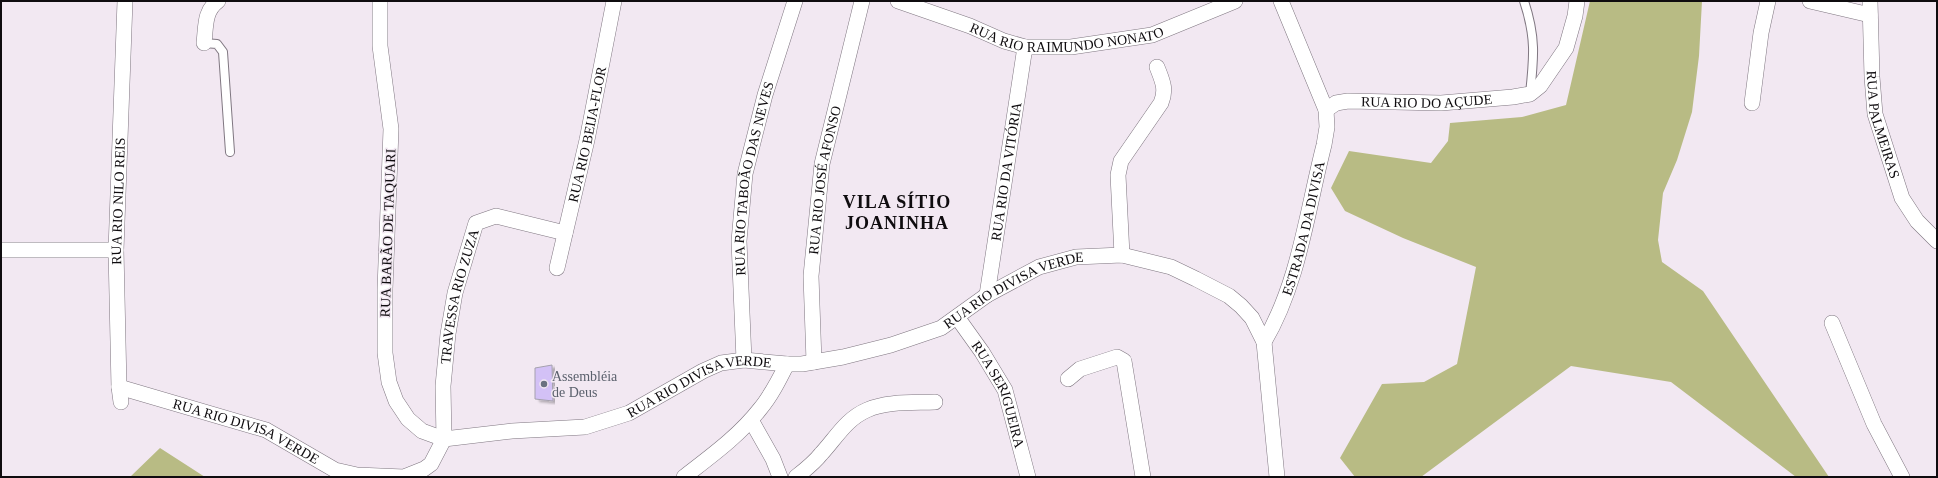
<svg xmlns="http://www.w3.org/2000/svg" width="1938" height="478" font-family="'Times New Roman',serif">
  <defs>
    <filter id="shadow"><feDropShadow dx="4.5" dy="2.5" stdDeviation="1" flood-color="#0004"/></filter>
  </defs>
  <rect width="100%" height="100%" fill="#f2e8f2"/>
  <path fill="#b8bb84" d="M1590,1H1702L1699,56L1692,112L1677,160L1663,193L1658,240L1662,262L1703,291L1829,477H1796L1671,382L1571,366L1421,477H1355L1340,458L1382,384L1424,382L1457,364L1476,267L1403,238L1345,211L1331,188L1349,151L1431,163L1448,141L1450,123L1522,117L1566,105Z
    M160,448L205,477H130Z"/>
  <path fill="#d3c1f6" stroke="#a5a1ad" filter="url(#shadow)" d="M552,365L553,401L535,399V368Z"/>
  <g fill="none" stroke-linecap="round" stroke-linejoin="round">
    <defs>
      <path id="service" d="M1524,1C1536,37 1534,57 1530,94
        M204,43L217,44L223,52L230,152"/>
      <g id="minor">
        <path d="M380,1V46L391,129L385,289V353L389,382L396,401L408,419L422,431L444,439"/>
        <path id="s1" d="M898,1L970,26L1004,41L1025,47H1071L1152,35L1235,1"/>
        <path d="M1810,1L1870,15"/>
        <path id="s2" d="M1870,1L1872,77L1875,114L1902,198L1917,221L1937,241"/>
        <path d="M204,43C206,27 204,11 218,1"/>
        <path d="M1752,103L1761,33L1768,1"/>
        <path id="s3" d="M1326,110L1336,103L1348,101L1441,103L1513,97L1530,94L1540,86L1566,48L1575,16L1577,1"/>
        <path d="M1,250H116"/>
        <path d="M1122,255L1118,175L1121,161L1161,103C1167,89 1162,80 1157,67"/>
        <path id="s4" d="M557,268L587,140L614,1"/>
        <path id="s5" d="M987,295L1025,47"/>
        <path id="s6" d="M957,317L982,352L1005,390L1028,477"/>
        <path d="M1832,323L1874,424L1902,477"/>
        <path id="s7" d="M1264,342C1299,283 1307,211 1324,145L1327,127L1326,110L1281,1"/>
        <path id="s8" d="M744,360L739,241L745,174L765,95L795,1"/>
        <path id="s9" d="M814,362L811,276L822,164L862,1"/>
        <path d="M1068,379L1080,369L1117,357L1124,361L1143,477"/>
        <path id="s10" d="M119,387L266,430L335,470L357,475L404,477L424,469L431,464L444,439L443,386L448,334L455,293L476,223L496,216L565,233"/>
        <path id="s11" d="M121,402L119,387L116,250L125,1"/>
        <path d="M751,420L773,459L780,477"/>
        <path id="s12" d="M444,439L512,431L585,427L629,413L703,371L721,363L744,360L787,364H802L843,357L891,345L941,328L987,295L1039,267L1076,257L1122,255L1171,267L1196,279L1229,296L1241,306L1252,318L1264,342L1277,477"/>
        <path d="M684,477C711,456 739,436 760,409C771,396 779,380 787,364"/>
        <path d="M796,477C805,470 814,463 821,454C836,438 846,419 867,410C887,401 914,403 935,402"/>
      </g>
    </defs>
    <use href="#service" stroke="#7f7680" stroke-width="10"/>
    <use href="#minor" stroke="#7f7680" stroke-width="16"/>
    <use href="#service" stroke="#fff" stroke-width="8"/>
    <use href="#minor" stroke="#fff" stroke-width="15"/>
  </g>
  <circle fill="#6b7280" stroke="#f2e8f2" stroke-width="1.5" cx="544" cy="384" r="4"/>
  <g text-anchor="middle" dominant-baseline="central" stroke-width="3" stroke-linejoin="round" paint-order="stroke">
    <g font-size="14" fill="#0f0c0f" stroke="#f2e8f2">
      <text stroke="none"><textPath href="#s1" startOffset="176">RUA RIO RAIMUNDO NONATO</textPath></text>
      <text stroke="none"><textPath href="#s3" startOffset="103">RUA RIO DO AÇUDE</textPath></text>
      <text stroke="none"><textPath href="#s2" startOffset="125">RUA PALMEIRAS</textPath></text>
      <text stroke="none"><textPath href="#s4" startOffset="137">RUA RIO BEIJA-FLOR</textPath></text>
      <text stroke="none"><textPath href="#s5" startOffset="125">RUA RIO DA VITÓRIA</textPath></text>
      <text stroke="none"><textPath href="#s8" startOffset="183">RUA RIO TABOÃO DAS NEVES</textPath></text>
      <text stroke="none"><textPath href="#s9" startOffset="183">RUA RIO JOSÉ AFONSO</textPath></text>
      <text stroke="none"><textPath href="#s11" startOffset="201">RUA RIO NILO REIS</textPath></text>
      <text stroke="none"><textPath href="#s7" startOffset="121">ESTRADA DA DIVISA</textPath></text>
      <text transform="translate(388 233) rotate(-88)">RUA BARÃO DE TAQUARI</text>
      <text stroke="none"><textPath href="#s12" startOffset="601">RUA RIO DIVISA VERDE</textPath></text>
      <text stroke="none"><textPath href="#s10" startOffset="505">TRAVESSA RIO ZUZA</textPath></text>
      <text stroke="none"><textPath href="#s12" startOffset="265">RUA RIO DIVISA VERDE</textPath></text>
      <text stroke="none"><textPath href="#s6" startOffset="89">RUA SERIGUEIRA</textPath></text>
      <text stroke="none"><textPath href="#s10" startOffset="135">RUA RIO DIVISA VERDE</textPath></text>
    </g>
    <g font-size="14" fill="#5b616d" stroke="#f2e8f2" text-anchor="start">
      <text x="552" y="376">Assembléia<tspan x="552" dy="16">de Deus</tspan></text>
    </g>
    <g font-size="18" font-weight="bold" letter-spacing="1" fill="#0f0c0f" stroke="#f2e8f2">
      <text x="897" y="202">VILA SÍTIO<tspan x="897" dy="21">JOANINHA</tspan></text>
    </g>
  </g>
  <rect width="1938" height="478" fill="none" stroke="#0f0c0f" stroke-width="4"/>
</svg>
